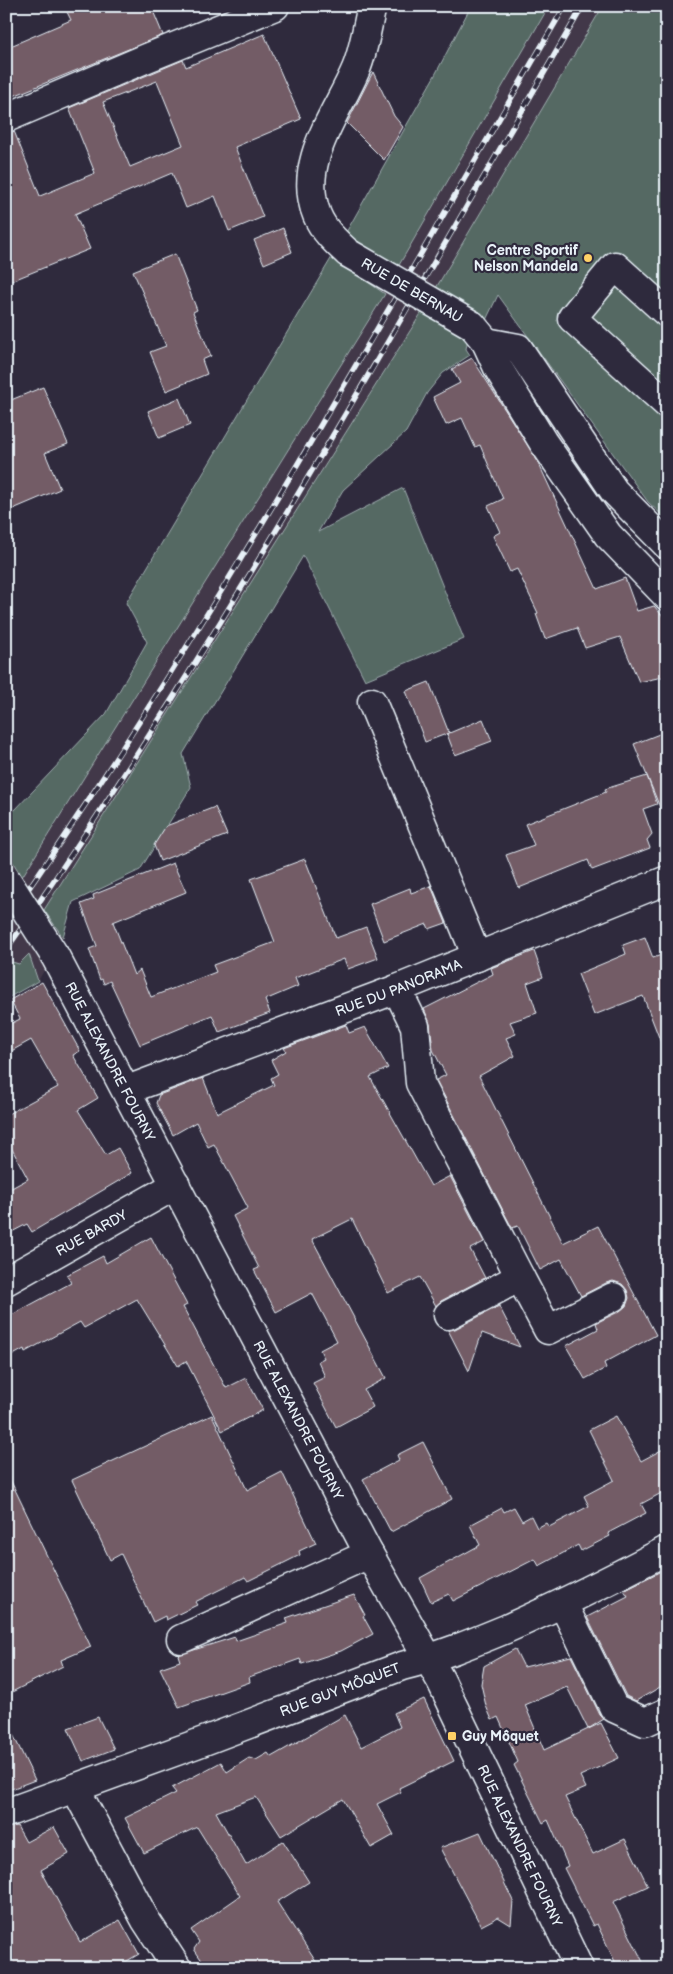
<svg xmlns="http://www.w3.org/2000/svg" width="673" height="1974" font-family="'Balsamiq Sans',sans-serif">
  <rect width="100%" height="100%" fill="#2f2a3d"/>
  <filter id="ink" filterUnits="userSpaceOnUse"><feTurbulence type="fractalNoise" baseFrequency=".02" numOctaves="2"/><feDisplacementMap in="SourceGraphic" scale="10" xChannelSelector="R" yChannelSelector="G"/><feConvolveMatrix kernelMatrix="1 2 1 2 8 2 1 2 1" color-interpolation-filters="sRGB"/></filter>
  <g filter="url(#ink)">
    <path fill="#433949" d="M471,6H647L519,222L495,303L486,320L468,339L466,349L470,355L443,373L427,393L406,432L343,491L183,754L191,787L140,870L73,902L63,937L38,981L6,999V812L15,810L106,714L147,641L126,603L332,257L435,75Z"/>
    <path fill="#556964" stroke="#9eadae" d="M471,6H549L395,272L344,236L435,75Z
      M603,6H667V520L648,502L498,295L486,320L433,293Z
      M332,257L385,294L22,877L6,851V812L15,810L106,714L147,642L126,603Z
      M422,312L468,338L466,349L470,355L443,373L427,393L406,432L343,490L318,532L403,488L464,639L365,680L303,556L183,754L191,787L140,870L73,902L63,937L44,910Z
      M29,954L38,981L6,999V970L12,962L19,964Z"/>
    <path fill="#735b66" stroke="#e8f1f8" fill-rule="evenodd" d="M64,6H151L163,35L6,99V48L71,20Z
      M264,34L301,119L235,147L263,217L229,231L215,196L186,208L172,173L75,214L90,249L6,283V133L14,131L40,196L95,173L69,108L183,60L186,67ZM157,81L183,145L130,167L103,102Z
      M373,72L394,116L403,127L384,160L347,123Z
      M283,228L292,252L264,264L254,240Z
      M175,254L197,310L193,312L211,356L202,360L207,374L166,391L150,352L166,346L133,271Z
      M472,358L537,460L597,589L625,578L637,611L654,606L667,621V676L639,682L620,637L585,648L577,628L545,639L536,614L538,613L517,569L510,572L493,536L500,532L488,506L503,499L480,445L475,447L462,418L446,425L433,397L460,383L452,369Z
      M43,387L68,444L45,453L60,489L6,512V402Z
      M179,398L190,425L159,438L148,411Z
      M429,682L449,733L425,742L406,691Z
      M483,719L492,741L455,755L447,734Z
      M667,731V822H666L634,744Z
      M647,776L657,804L643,809L652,834L647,840L650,848L592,870L588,860L519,888L506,855L534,845L525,824L606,792L605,789Z
      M215,807L227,835L160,861L154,845L166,826Z
      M305,859L336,938L366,927L378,958L348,969L344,959L295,978L298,986L265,1000L270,1013L219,1032L212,1015L140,1045L110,981L104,984L102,979L100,980L89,949L97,946L81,904L94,899L93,895L173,863L186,892L113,922L134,975L140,970L151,997L216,972L213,965L275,942L251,879Z
      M431,886L446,923L429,929L427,924L384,941L370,904L410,888L411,893Z
      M645,937L653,958L667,953L665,1053L643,996L594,1015L578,974L626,954L623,945Z
      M534,951L543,977L527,983L537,1013L510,1022L516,1034L506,1038L515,1056L479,1076L563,1243L598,1226L656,1335L604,1363L606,1368L585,1379L566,1346L598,1329L596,1323L620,1311L626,1306L629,1298L627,1290L622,1284L613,1281L606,1283L581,1296L561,1259L540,1270L518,1226L512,1228L436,1080L446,1075L433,1050L430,1024L424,1009L493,974L491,968Z
      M42,982L80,1051L73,1055L98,1098L78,1110L106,1155L118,1148L132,1173L32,1232L27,1224L6,1235V1191L28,1179L6,1138V1115L58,1087L31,1040L6,1054V1026L20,1019L10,1000Z
      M346,1025L349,1033L365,1027L388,1068L370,1077L431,1186L450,1176L484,1242L470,1249L485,1278L441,1301L436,1306L420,1277L388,1293L352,1219L312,1239L386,1378L364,1390L373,1407L336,1427L313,1383L325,1377L318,1361L324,1358L320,1350L337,1341L312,1293L276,1312L254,1270L259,1268L233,1216L248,1208L214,1144L208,1147L196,1122L173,1135L156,1103L159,1095L203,1078L217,1113L274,1085L271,1078L278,1074L271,1060L286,1051L284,1048Z
      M151,1237L187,1305L183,1307L226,1388L246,1378L263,1410L222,1431L186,1361L178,1366L137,1299L84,1328L80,1322L25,1352L24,1349L6,1359V1318L71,1283L67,1275L103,1256L106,1263Z
      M499,1306L520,1347L482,1333L469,1371L448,1330L455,1329Z
      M212,1415L247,1490L282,1472L316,1543L299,1551L300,1555L248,1581L245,1577L195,1602L197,1605L166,1620L165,1616L153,1622L121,1554L110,1560L72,1480Z
      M616,1416L641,1461L667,1447V1490L641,1504L646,1513L608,1533L610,1536L581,1551L578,1545L539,1566L535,1559L453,1601L449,1594L431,1602L420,1578L480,1545L470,1525L502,1508L504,1512L514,1507L522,1521L531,1516L537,1528L546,1523L549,1527L589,1506L584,1496L614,1480L589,1430Z
      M423,1442L452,1499L391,1532L363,1479L399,1460L397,1455Z
      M6,1471L91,1647L61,1660L63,1666L6,1695Z
      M667,1568V1683L636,1701L626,1696L587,1617L628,1596L624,1590Z
      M354,1595L365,1615L363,1616L373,1634L341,1651L302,1664L300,1659L249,1677L250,1682L179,1707L160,1668L180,1661L178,1655L235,1637L236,1641L288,1623L286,1618Z
      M515,1649L524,1667L571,1656L600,1715L604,1719L588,1729L567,1687L525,1705L544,1750L601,1723L619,1758L580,1776L586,1788L565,1797L593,1854L625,1839L648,1886L613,1902L646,1968H618L597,1924L593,1926L564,1868L568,1866L548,1820L543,1823L514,1765L518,1762L498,1717L492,1720L486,1706L481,1684L484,1666Z
      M424,1699L454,1761L399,1788L401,1792L377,1804L394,1835L371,1848L343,1799L281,1836L256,1797L216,1812L246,1865L283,1841L309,1882L277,1902L320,1968H207L194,1949L199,1942L191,1930L240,1896L197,1827L144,1853L125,1818L176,1793L172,1788L221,1762L227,1772L249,1758L256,1760L268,1753L271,1757L345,1715L361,1747L400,1727L394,1713Z
      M98,1717L114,1749L83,1761L68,1728Z
      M6,1720L35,1780L6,1791Z
      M17,1826L26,1842L54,1827L69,1854L41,1870L80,1942L120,1920L139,1954L115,1968H6V1828Z
      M480,1832L513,1901L511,1925L498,1917L481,1926L440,1848Z"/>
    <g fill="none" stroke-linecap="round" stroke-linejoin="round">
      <defs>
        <g id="minor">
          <path d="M6,118L147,58L275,6"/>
          <path d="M348,253C336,242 323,230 317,215C296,163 337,114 356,69C364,50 367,26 372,6"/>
          <path d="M667,313L615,266L572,318L667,404"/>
          <path d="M472,325L486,342L498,368L543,442L608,535L667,596"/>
          <path d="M486,342L518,348L614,491L667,545"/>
          <path d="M372,702L477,957"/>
          <path id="s1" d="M55,956L369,1554L441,1681L579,1968"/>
          <path d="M397,989L415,1026L420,1083L520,1277"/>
          <path id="s2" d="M127,1090L397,989L667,880"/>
          <path id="s3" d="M6,1281L176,1185"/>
          <path d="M448,1315L520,1277L548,1330L613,1297"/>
          <path d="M563,1604L614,1708L645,1722L667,1712"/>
          <path d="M181,1639L369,1554"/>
          <path d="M75,1788L145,1919L177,1968"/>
          <path id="s4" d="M6,1813L196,1744L402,1666C438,1657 472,1643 506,1629C561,1605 614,1578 667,1550"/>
        </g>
      </defs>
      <use href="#minor" stroke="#e8f1f8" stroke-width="31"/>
      <use href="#minor" stroke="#2f2a3d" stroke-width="28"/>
      <defs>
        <path id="rail" d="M6,921C211,629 384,314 565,6
          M6,950C218,647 397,324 583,6"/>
      </defs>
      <use href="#rail" stroke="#e8f1f8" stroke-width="5.5"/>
      <use href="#rail" stroke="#2f2a3d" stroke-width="4" stroke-dasharray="11" stroke-linecap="butt"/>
      <defs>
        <g id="minor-bridge">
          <path id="s5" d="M348,253L472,325"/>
          <path d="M6,879L55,956"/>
        </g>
      </defs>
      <use href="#minor-bridge" stroke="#e8f1f8" stroke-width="31" stroke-linecap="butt"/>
      <use href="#minor-bridge" stroke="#2f2a3d" stroke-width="28"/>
    </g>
  </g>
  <g fill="#ffd166" stroke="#2f2a3d" stroke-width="2">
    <circle cx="588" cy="258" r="5"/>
    <rect x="447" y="1731" width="10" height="10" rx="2.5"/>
  </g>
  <g text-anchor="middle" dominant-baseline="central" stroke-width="4.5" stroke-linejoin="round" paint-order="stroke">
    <g font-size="14" font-weight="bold" fill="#e8f1f8" stroke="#2f2a3d" text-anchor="end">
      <text x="578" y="250">Centre Sportif<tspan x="578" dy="16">Nelson Mandela</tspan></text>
      <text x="462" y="1736" text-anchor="start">Guy Môquet</text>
    </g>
    <g font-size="14" fill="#e8f1f8" stroke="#2f2a3d">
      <text stroke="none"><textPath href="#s5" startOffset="74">RUE DE BERNAU</textPath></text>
      <text stroke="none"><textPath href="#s2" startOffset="290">RUE DU PANORAMA</textPath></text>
      <text stroke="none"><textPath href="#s1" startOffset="119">RUE ALEXANDRE FOURNY</textPath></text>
      <text stroke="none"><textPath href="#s3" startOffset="98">RUE BARDY</textPath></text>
      <text stroke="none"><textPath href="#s1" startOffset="524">RUE ALEXANDRE FOURNY</textPath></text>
      <text stroke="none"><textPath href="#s4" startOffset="356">RUE GUY MÔQUET</textPath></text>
      <text stroke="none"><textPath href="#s1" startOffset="1004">RUE ALEXANDRE FOURNY</textPath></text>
    </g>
  </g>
  <rect width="673" height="1974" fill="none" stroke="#2f2a3d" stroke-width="25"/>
  <rect x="12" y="12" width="648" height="1949" fill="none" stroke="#e8f1f8" stroke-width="2" filter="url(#ink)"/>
</svg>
